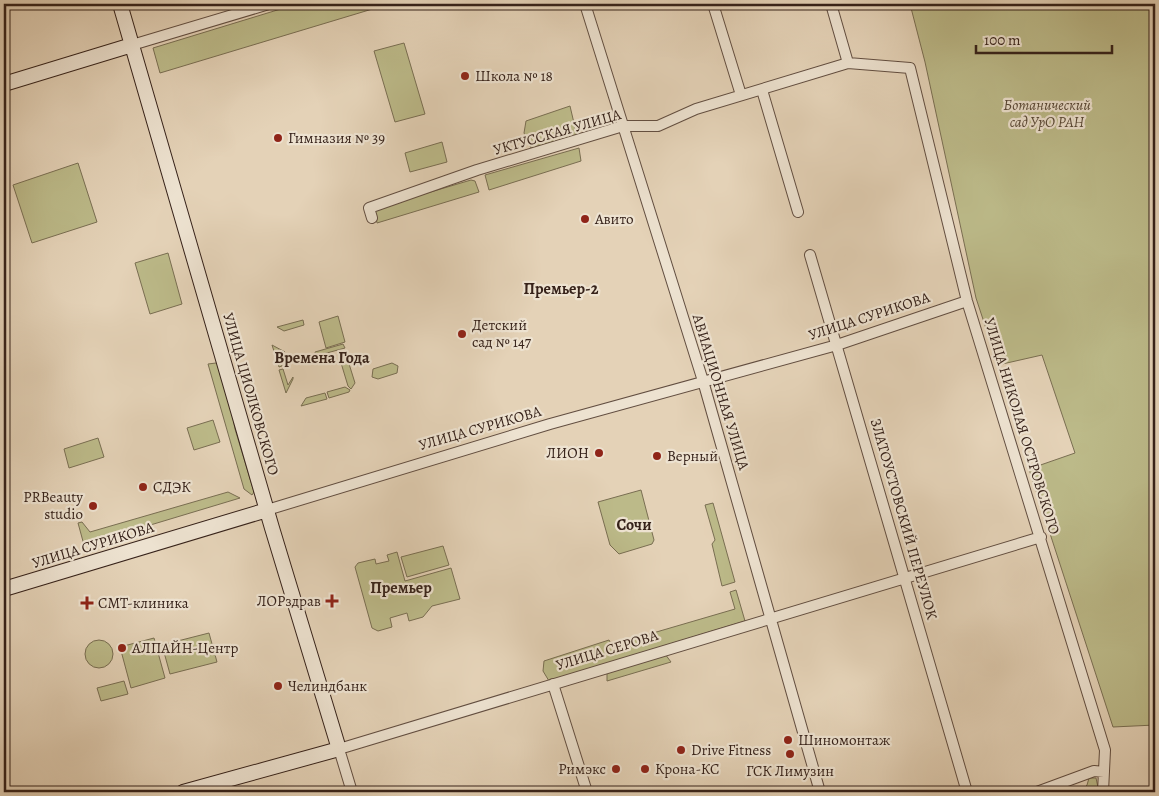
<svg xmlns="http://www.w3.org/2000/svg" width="1159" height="796" font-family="Alegreya,serif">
  <rect width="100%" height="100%" fill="#e4d2b7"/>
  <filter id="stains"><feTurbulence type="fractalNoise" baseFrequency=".004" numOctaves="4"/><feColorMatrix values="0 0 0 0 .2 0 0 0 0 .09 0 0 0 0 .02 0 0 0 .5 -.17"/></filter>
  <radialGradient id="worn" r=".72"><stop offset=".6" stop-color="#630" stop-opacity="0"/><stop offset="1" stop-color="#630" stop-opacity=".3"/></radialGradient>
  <path fill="#bcba89" stroke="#796e52" d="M297,4H389L160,73L153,48Z
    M910,4H1155V725L1113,727L1029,469L1075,453L1042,355L998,365L976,298L925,62Z
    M404,43L425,114L395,122L374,51Z
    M570,106L577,136L531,148L524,133L526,121Z
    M442,142L447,162L410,172L405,153Z
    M579,148L581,161L489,190L485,175Z
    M78,163L97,222L32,243L13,185Z
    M471,180L475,181L479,192L377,223L375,212L380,207Z
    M168,253L182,304L150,314L135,263Z
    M338,316L345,342L326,348L319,322Z
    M303,320L304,325L284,331L277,327Z
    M343,344L345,348L316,356L315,352Z
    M272,345L285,352L278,350L282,366L279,367Z
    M345,351L355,383L351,389L348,386L338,353Z
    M216,363L219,366L228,392L235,429L254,492L252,495L244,489L208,364Z
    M392,363L398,366L397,373L378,379L372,377L373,369Z
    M283,369L288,385L293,377V379L286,393L279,370Z
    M345,387L350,390L349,392L329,398L327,392Z
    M325,393L327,399L301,406L306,398Z
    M213,420L220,442L194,450L187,428Z
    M98,438L104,457L69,468L64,449Z
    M641,490L654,540L652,544L619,554L610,545L598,502Z
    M228,492L240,498L84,545L78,523L82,522L90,532Z
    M713,503L735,582L722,586L712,544L715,540L705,505Z
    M443,546L449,565L407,577L401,557Z
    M397,552L405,581L451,568L460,599L432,606L423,617L409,621L407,613L390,618L392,627L378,631L372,628L355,567L358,563L375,559L376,564L389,561L387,555Z
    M736,590L745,621L549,681L543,671L544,661L609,640L612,645L735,609L730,592Z
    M209,633L217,662L170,674L162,645Z
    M154,638L165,678L131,688L120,647Z
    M85 654a14 14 0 1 1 28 0a14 14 0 1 1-28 0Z
    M665,654L671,662L607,681V672Z
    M124,681L128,694L101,701L97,688Z
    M1089,778H1096L1099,792H1081L1087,785Z"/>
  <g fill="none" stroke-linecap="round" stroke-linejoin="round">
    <defs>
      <path id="street" d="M585,4L703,381L820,792
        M713,4L741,95
        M831,4L848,63
        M132,45L269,4
        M762,90L798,212
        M372,218L369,208L477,170L623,126H658L696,109L848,63L910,68L967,301L1105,750L1103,792
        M810,255L967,792
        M267,510L550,424L837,345L967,301
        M553,684L587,792
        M352,792L339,749L1041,537
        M1037,792L1094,771L1104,772"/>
      <path id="secondary" d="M120,4L272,528L339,749L183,792
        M4,84L132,45
        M4,589L267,510"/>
    </defs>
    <use href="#street" stroke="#624e41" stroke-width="12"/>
    <use href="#secondary" stroke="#36221a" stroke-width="16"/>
    <use href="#street" stroke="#ede2d0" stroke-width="10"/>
    <use href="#secondary" stroke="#ede2d0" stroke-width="14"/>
  </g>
  <g fill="#8f2418" stroke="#ede2d0" stroke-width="2">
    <circle cx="465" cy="76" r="5"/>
    <circle cx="278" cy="138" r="5"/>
    <circle cx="585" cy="219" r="5"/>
    <circle cx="462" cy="334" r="5"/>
    <circle cx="599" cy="453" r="5"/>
    <circle cx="657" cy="456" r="5"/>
    <circle cx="143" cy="487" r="5"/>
    <circle cx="93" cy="506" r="5"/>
    <path d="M329.5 593.5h5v5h5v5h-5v5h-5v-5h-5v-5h5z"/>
    <path d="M84.5 595.5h5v5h5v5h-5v5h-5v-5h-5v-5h5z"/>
    <circle cx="122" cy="648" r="5"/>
    <circle cx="278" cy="686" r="5"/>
    <circle cx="788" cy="740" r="5"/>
    <circle cx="681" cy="750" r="5"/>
    <circle cx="790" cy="754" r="5"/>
    <circle cx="616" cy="769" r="5"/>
    <circle cx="645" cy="769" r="5"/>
  </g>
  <g text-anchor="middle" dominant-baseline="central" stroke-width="4.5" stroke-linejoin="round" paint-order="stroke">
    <g font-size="15" fill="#36221a" stroke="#ede2d0" text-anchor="start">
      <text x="475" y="76">Школа № 18</text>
      <text x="288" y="138">Гимназия № 39</text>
      <text x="595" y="219">Авито</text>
      <text x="472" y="325">Детский<tspan x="472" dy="17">сад № 147</tspan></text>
      <text x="589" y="453" text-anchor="end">ЛИОН</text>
      <text x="667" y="456">Верный</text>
      <text x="153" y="487">СДЭК</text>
      <text x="83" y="497" text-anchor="end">PRBeauty<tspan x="83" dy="17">studio</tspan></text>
      <text x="321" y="601" text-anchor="end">ЛОРздрав</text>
      <text x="98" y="603">СМТ-клиника</text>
      <text x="132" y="648">АЛПАЙН-Центр</text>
      <text x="288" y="686">Челиндбанк</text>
      <text x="798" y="740">Шиномонтаж</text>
      <text x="691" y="750">Drive Fitness</text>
      <text x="606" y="769" text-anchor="end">Римэкс</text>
      <text x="655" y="769">Крона-КС</text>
      <text x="790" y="771" text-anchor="middle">ГСК Лимузин</text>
    </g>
    <g font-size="15" font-style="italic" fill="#584836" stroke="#ede2d0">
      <text x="1047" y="105">Ботанический<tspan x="1047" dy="17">сад УрО РАН</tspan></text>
    </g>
    <g font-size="15" fill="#36221a" stroke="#ede2d0">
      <text transform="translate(557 132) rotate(-16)">УКТУССКАЯ УЛИЦА</text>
      <text transform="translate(869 316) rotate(-18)">УЛИЦА СУРИКОВА</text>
      <text transform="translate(721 392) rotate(73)">АВИАЦИОННАЯ УЛИЦА</text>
      <text transform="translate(251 394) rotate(74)">УЛИЦА ЦИОЛКОВСКОГО</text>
      <text transform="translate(1022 426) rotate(73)">УЛИЦА НИКОЛАЯ ОСТРОВСКОГО</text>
      <text transform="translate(480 428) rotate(-16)">УЛИЦА СУРИКОВА</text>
      <text transform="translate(904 519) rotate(74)">ЗЛАТОУСТОВСКИЙ ПЕРЕУЛОК</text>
      <text transform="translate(93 545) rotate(-17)">УЛИЦА СУРИКОВА</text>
      <text transform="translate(607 650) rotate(-17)">УЛИЦА СЕРОВА</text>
    </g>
    <g font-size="16" font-weight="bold" fill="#36221a" stroke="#ede2d0">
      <text x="561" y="289">Премьер-2</text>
      <text x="322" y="358">Времена Года</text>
      <text x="634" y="525">Сочи</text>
      <text x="401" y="588">Премьер</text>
    </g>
  </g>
  <rect width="1159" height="796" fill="none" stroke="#e4d2b7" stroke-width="20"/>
  <rect x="5" y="5" width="1149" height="786" fill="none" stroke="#36221a" stroke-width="2.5"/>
  <rect x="10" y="10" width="1139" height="776" fill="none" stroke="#36221a"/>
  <path d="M976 45v8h136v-8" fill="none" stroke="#36221a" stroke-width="2.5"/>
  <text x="984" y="45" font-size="15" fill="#36221a" stroke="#ede2d0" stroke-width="4" paint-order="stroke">100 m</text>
  <rect width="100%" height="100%" filter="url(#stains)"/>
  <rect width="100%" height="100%" fill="url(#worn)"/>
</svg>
